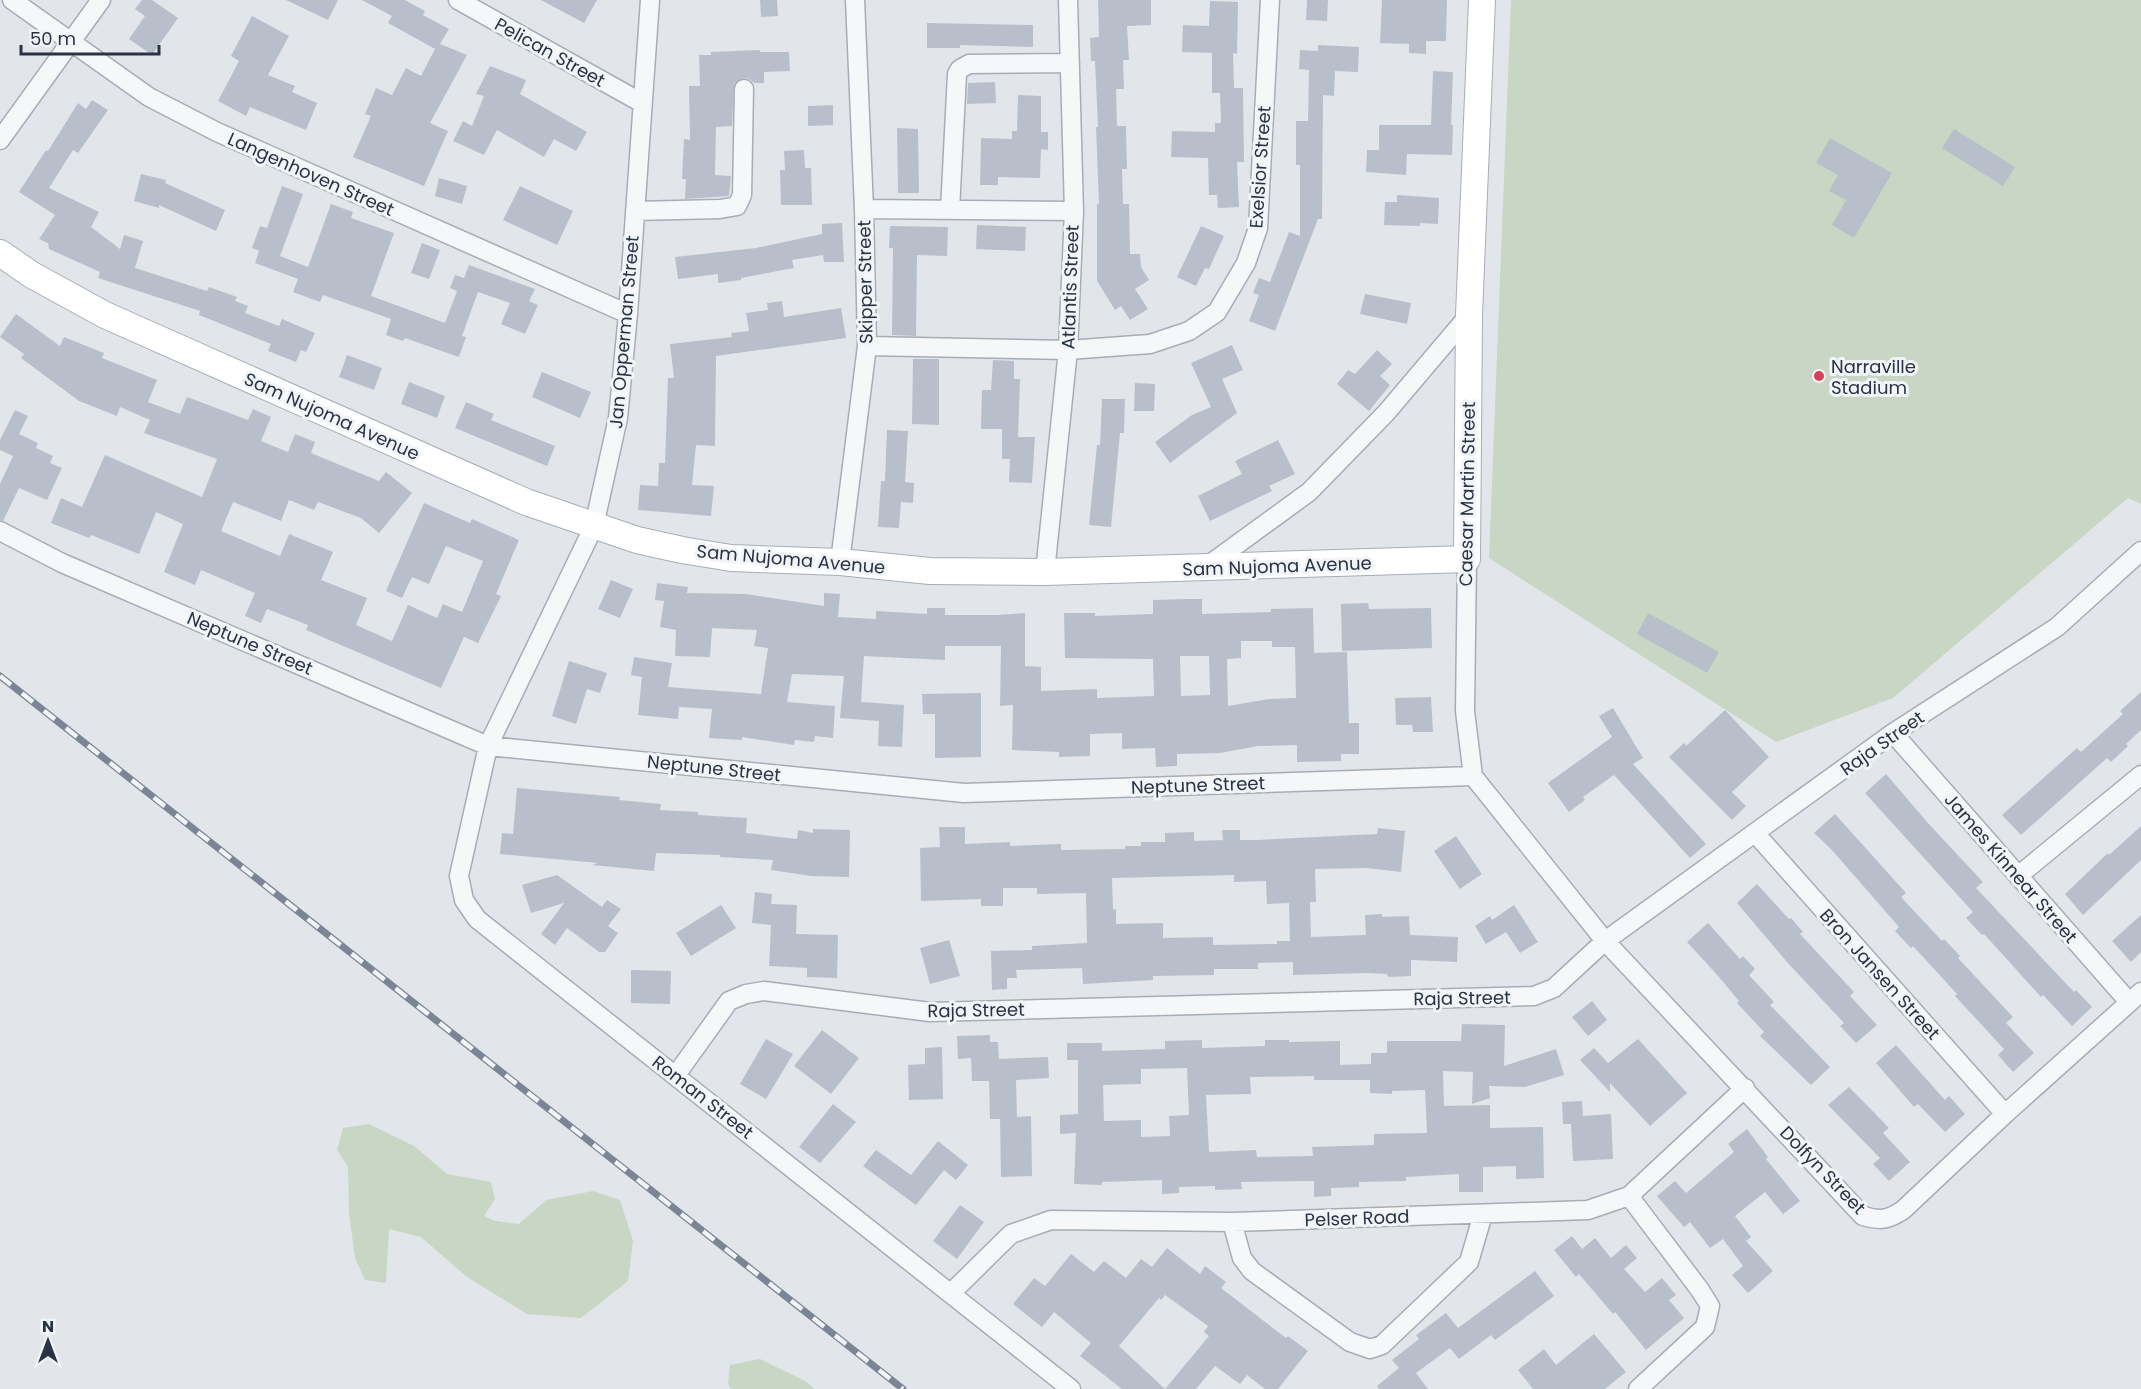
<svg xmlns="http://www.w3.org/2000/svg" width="2141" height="1389" font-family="Poppins,sans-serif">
  <rect width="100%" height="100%" fill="#e2e6eb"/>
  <path fill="#c8d6c3" d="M1511,0H2141V504L2128,498L1893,698L1776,742L1489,558Z
    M369,1124L414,1146L447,1174L491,1182L495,1199L484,1216L495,1221L519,1224L546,1200L593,1191L620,1200L633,1241L628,1281L581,1318L527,1314L467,1277L421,1237L389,1229L386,1283L365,1280L355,1258L349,1213L348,1167L337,1150L343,1128Z
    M760,1359L805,1381L815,1389H731L728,1384L730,1365Z"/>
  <path fill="#b9bfca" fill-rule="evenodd" d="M142,0H152L178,18L152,55L129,39L145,16L135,9Z
    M286,0H338L328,20Z
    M362,0H405L425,11L423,15L449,29L440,44L467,55L430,123L448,131L424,186L353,157L371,116L365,114L376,88L392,95L406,68L421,76L435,49L388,23L392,16Z
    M541,0H597L584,23Z
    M760,0H777L778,16L761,17Z
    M1098,0H1151V25L1127,26L1129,60H1123L1124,89H1116L1117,126H1126L1127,169H1122L1123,204H1129L1130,254H1140L1141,267L1149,280L1135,289L1148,309L1130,320L1121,306L1115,310L1097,281V204H1099L1096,127H1098L1095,61H1091L1090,38L1099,37Z
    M1307,0H1328L1327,21L1306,20Z
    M1382,0H1447L1446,41H1426V54L1409,53V44L1380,43Z
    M1210,1L1238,2L1237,54L1233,53L1234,88H1243L1244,162H1237L1239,207L1218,208L1217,195H1209L1208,158L1171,157L1172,131L1215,132V123H1221L1220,93H1212V53L1182,52L1183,25L1209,26Z
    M252,16L289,36L268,75L295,86L292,92L317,103L306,130L250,107L246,116L218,101L239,61L231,56Z
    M927,23L1033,25V47L960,45V48H927Z
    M1318,45L1359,47L1358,72L1335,71L1334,96L1323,95L1322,219H1318L1275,331L1249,321L1259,295L1253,293L1259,278L1270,282L1289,232L1300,236V165H1296V121H1308L1309,70L1299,69L1300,50L1318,51Z
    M760,50V52H789L790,71L764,72V83H754L749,79L744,78L734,84L732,126L716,127L715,175L731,176L729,196L685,199L686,179H682L684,139L690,140L689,86H700L699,55H711V52Z
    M490,66L526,80L520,94L587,132L576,151L554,139L544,157L497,130L484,155L453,141L463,121L472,126L484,96L476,94Z
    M1433,71L1453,72L1451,125H1453L1452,155L1407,154L1406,175L1366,172L1367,150H1379V125H1431Z
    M995,82L996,103L967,104L968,83Z
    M1018,95L1041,96V132H1048V150L1041,149L1040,178L998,177V185H980L981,138L1012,139V131H1017Z
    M92,100L108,110L78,153L73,150L49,188L99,212L91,227L120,249L124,235L143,241L135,268L207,291L209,287L237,297L235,301L248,306L245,313L279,326L282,319L315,333L306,352L301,350L296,362L268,351L271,344L199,315L200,311L98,278L100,272L49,249L48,243L39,239L55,215L19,192L46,150L48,151L78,103L86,109Z
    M833,105V125L808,126V106Z
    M897,128L918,129L919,193H898Z
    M1954,129L2015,167L2003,186L1942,148Z
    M1830,138L1892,173L1854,238L1832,225L1846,200L1829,191L1838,175L1816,163Z
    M804,150L805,168H811L812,205H781L780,170H785L784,151Z
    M141,174L166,180L165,183L225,210L216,231L159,205V208L134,201Z
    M439,178L467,186L462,204L435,196Z
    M282,186L303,194L280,256L308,267L331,204L353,212L351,218L394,233L371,296L445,323L457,291L450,288L455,275L464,278L469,265L535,289L529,301L538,305L525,334L501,324L510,303L478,292L462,336L466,337L459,357L405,338L403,341L386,335L391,319L323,295L320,302L293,292L298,279L255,263L259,251L252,248L260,226L267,228Z
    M520,186L573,211L557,245L503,220Z
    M1397,195L1439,198L1438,224L1420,223V226L1384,225L1385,202H1397Z
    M842,223L844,262H824L823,255L792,260L794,268L741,278V280L718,283V274L678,279L675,257L756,248L822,234V224Z
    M977,225L1026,227L1025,251L976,249Z
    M890,226L948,227L947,256L917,255L916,336L892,335L893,248H889Z
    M1201,226L1224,236L1209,269L1205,268L1196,286L1177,277Z
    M422,243L440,250L429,279L411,273Z
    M1365,294L1411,303L1407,324L1360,314Z
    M782,301L784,317L841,308L846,338L716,356L715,446L696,445L692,485L714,486L711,516L638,510L640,485L658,486L659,463H665L668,378H674L670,344L732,337L731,333L749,331L746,313L768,310L767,303Z
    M16,314L60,346L64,337L104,353L102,358L157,380L148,402L180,414L187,397L248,420L253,409L271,417L261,441L288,452L295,434L315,442L311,453L379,481L386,472L412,493L379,533L361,518L318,502L314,510L289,500L281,521L233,502L221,531L280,556L289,534L333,552L321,580L367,598L356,625L392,641L408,605L437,618L443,604L462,612L483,561L446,546L429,584L412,577L402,598L386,591L424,503L470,523L472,519L519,540L496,594L501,596L478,643L464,637L441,688L306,630L308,625L267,609L261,623L245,616L255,593L201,570L195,585L164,572L183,524L156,512L139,554L91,535L89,538L51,523L61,498L82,507L105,455L202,497L217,459L144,433L150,420L120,407L117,416L79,401L21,358L24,354L0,337Z
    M1232,345L1243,370L1222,379L1237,413L1170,463L1155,442L1192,415L1211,407L1191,363Z
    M1377,350L1392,364L1380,376L1390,385L1369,411L1337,384L1348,370L1355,374Z
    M347,355L382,368L374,390L339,377Z
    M913,359H939V425L912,424Z
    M993,360L1014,361V379H1020L1018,437H1035L1032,483L1009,482L1010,459H1002V429H981L982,390H991Z
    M542,372L591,392L580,418L532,397Z
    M409,382L445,396L437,418L401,404Z
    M1135,383L1155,384L1154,411H1134Z
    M1102,399H1125L1124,433H1120L1111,527L1089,525L1097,445H1100Z
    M466,402L494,414L491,420L555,446L547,466L455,428Z
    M15,410L28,416L19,434L38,443L36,448L53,456L50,463L62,468L47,500L19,488L3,521L0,520V484L13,456L0,450V440Z
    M887,430L908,431L905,482L914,483L913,503L901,502L899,528L878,527L881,481H885Z
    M1278,440L1295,474L1269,486L1272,491L1210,521L1198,496L1242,474L1235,461Z
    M611,580L633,589L620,618L598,609Z
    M657,583L688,587L687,593L746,594L824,606V593L840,594L838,617L876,619V611L927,614V608H945V615H997L1025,613V666L1041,667V691L1097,689V698L1154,696L1153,659L1065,658L1064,613H1095V616L1153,614V600L1187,599H1202V614L1271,612V609L1313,608L1314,653L1347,652L1349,723H1359V754H1341V761L1297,762V745L1258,746L1220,753L1177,754V766L1156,767L1155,748L1122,749V733L1090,734V756L1059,757V752L1012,750L1013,705L1000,706L1001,646H945V660L864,656L861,702L904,705L902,747L878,746L879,721L840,718L844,676L792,674L787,702L835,706L833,738L815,736L814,742L795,740L794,745L742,737V740L709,738L712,709L679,707L678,719L638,715L642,677L631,675L634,657L672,663L668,687L761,694L768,648L754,646L757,630L712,628L710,657L675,656L676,630L660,627L664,601L655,600ZM1241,641H1272V647H1295L1296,698L1269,699L1228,706L1227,659L1241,658ZM1180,656H1209L1210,695L1181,696Z
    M1368,603L1369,609L1431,608L1432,648L1342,651L1341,604Z
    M1648,613L1719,652L1707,673L1637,634Z
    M569,661L607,673L600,693L587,689L576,724L552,716Z
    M2141,692V730L2126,744L2128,746L2111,762L2107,758L2021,835L2002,815L2077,748L2081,752L2123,714L2120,711Z
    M981,693V757L935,758V714H923L922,694Z
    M1431,697L1433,732H1413L1412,725H1396L1395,698Z
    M1613,708L1643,758L1633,764L1706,844L1690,858L1614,775L1583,797L1585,800L1569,812L1548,783L1612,737L1599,716Z
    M1725,710L1769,757L1732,792L1746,806L1732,820L1669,757L1684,743L1686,746Z
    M1886,774L1927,822L1983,882L1976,888L2074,992L2076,990L2092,1007L2072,1026L2043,995L2041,997L1984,934L1982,935L1966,918L1973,912L1865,793Z
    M517,788L620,797L619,800L661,804L660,810L698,812V815L747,818L746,833L797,839L798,830L813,833V829L850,830L849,877L811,876L771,870L773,860L720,857V855L656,853L654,871L592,865L598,863L500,854L502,833L513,834Z
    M1835,814L1906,893L1901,897L1942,941L1944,939L1960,956L1958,958L2013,1017L2006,1023L2034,1053L2013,1072L1998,1055L2004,1049L1955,996L1957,994L1913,946L1911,948L1895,931L1899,927L1831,849L1814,833Z
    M2141,826V860L2083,915L2065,894L2108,853L2109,855Z
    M939,827H965V844L1010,842V846L1061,844V850L1125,849V846H1141V842H1165V833L1194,832V841L1223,840L1222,830H1240V840H1257L1377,834L1378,828L1405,831L1401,872L1367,868L1315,869L1316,902H1310L1311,937L1366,935L1365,915L1382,914V917L1409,916L1410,935L1458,937L1457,962L1411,960V976L1388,977L1387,974L1367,973L1293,975V962L1258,963V969H1214V975L1153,976V980L1083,984L1082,968L1016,970L1017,978H1007V989L992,990L991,951L1032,950V946L1087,943L1086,893L1037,894V888H1003V906H981V899L921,901L920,848L940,847ZM1234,875V882L1266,881L1267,904L1289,903L1290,941H1277V944L1213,945V937L1163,938V923L1116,924V909L1113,910L1112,878Z
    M1456,836L1482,874L1460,889L1434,851Z
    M557,875L602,907L607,900L621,909L608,926L618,933L605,952H599L567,928L555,945L541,934L564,903L531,913L522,885Z
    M1757,884L1789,919L1791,918L1803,932L1800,934L1854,992L1850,996L1877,1025L1856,1043L1840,1026L1844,1023L1787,962L1737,903Z
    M755,892L772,894L771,904L797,905L796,934L838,935L837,978L807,977V968L769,966L771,925L752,923Z
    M721,905L736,928L691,956L676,933Z
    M1514,905L1538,942L1520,953L1506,932L1486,944L1475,926L1490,916L1492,920Z
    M2141,915V952L2131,962L2112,941Z
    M1708,923L1740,959L1743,956L1755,969L1749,975L1774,1002L1770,1005L1830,1067L1811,1085L1760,1036L1764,1032L1737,1003L1739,1001L1719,977L1687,942Z
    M949,940L960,976L930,984L920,948Z
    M631,970L671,971L670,1004L631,1003Z
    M1592,1001L1607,1020L1588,1036L1572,1017Z
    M1462,1024L1505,1025L1504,1066L1556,1049L1564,1075L1525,1087L1489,1086L1490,1098L1472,1104L1473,1072L1443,1071L1444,1106L1490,1105V1128L1543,1127L1544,1178L1516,1179V1166L1483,1167V1192H1459V1174L1406,1177V1181L1359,1182V1187L1331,1188V1196L1314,1197V1181L1241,1182L1242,1189L1215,1190V1186L1179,1187V1193L1162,1194V1180L1102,1182V1185L1074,1184L1076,1133L1060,1134V1115L1078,1114V1060H1067V1043H1102V1051L1165,1049V1041L1202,1040V1048L1265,1046V1040H1289V1042L1340,1041V1065L1371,1064V1053H1387V1041H1461ZM1187,1068L1189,1115L1169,1116L1170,1136L1141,1137V1120L1104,1121L1103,1085L1141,1084V1069ZM1314,1076V1080H1370V1093L1392,1094V1091L1425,1090L1427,1133L1374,1134V1145L1312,1147L1313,1156L1257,1157L1256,1150L1209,1152L1206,1095L1251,1094L1250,1077Z
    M822,1030L859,1058L831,1094L794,1066Z
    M990,1035V1042H998L999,1059L1048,1057L1049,1078L1016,1080L1017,1117L1031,1116L1032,1176L1001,1177L1000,1119H990L989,1081H972L971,1058L958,1059L957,1036Z
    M766,1039L793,1054L766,1099L740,1084Z
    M1638,1039L1687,1093L1650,1126L1610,1083V1092L1580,1060L1594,1048L1608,1063Z
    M1896,1045L1945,1100L1949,1096L1965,1114L1945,1132L1918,1104L1914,1107L1876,1063Z
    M942,1047L943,1099L909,1100L908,1065L925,1064V1048Z
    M1849,1087L1889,1128L1883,1133L1910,1162L1889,1181L1873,1164L1880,1158L1828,1105Z
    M1582,1101L1583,1116L1611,1114L1613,1159L1573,1161L1571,1124H1563L1562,1102Z
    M833,1104L856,1122L820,1163L799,1147Z
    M1747,1129L1768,1157L1766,1159L1800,1201L1783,1214L1765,1192L1735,1216L1751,1237L1746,1241L1773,1271L1748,1293L1732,1275L1743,1266L1723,1239L1710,1248L1690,1222L1684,1227L1657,1196L1675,1181L1686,1193L1734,1152L1728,1144Z
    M938,1141L968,1165L956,1180L944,1170L916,1205L863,1166L876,1150L911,1175Z
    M960,1205L984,1222L957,1259L933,1241Z
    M1572,1236L1582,1249L1595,1238L1611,1258L1626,1245L1637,1258L1624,1269L1645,1292L1662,1278L1676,1295L1669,1300L1684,1318L1646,1350L1615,1312L1613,1314L1579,1274L1576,1277L1554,1250Z
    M1167,1248L1200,1274L1205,1266L1226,1282L1221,1288L1286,1338L1288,1336L1308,1351L1278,1389H1265L1247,1375L1240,1384L1215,1366L1196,1389H1122L1080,1356L1091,1343L1054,1312L1042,1327L1013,1304L1034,1278L1045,1286L1071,1254L1094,1272L1104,1261L1126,1278L1141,1259L1152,1267ZM1165,1295L1208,1326L1204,1332L1209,1336L1165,1389L1119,1346L1159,1298L1161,1300Z
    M1535,1271L1554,1296L1495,1340L1491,1335L1459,1359L1450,1348L1416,1373L1428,1389H1379L1377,1386L1399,1368L1392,1360L1419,1339L1416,1335L1446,1313L1458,1328Z
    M1594,1334L1626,1372L1605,1389H1533L1518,1370L1544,1349L1556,1365Z"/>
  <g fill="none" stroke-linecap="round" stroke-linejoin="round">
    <defs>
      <path id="street" d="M12,0L149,97L217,132L628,314
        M458,0L642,103
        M650,0L628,314L618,418L594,526L488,746L459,876L464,900L477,919L1071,1389
        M0,140L101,0
        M864,209L1074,211
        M950,210L957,74L960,69L969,64L1070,63
        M635,211L720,209L737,206L742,195L744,89
        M867,346L1068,350L1150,344L1189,331L1217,312L1246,263L1258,228L1270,0
        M0,531L62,563L488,746L964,793L1473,776
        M1467,559L1465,711L1473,776L1605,941L1863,1216C1881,1221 1888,1220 1903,1210L2005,1114L2141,992
        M840,562L867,346L864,209L855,0
        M1206,567L1309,492L1386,413L1469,315
        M1045,572L1068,350L1074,211L1068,0
        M1893,733L2129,1002
        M1755,833L2005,1114
        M2018,876L2141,775
        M676,1075L729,1001L746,994L764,991L930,1012L1534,996L1554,988L1605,941L1893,733L2057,627L2141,551
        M1629,1196L1700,1290L1710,1306L1705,1327L1638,1389
        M1232,1222L1242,1258L1252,1271L1350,1342L1370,1349L1382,1345L1469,1262L1483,1214
        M951,1293L1011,1234L1051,1220L1232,1222L1588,1210L1629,1196L1745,1088"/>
      <path id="secondary" d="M0,253L32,275L105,315L526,502L637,540L682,550L731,558L840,562L930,571L1045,572L1467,559L1469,315L1482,0"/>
    </defs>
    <use href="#street" stroke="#a7adb6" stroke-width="21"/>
    <use href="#secondary" stroke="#a7adb6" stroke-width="28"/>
    <use href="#street" stroke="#f5f7f9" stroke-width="18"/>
    <use href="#secondary" stroke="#fff" stroke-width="26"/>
    <defs>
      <path id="rail" d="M0,676L903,1389"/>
    </defs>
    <use href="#rail" stroke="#7b8596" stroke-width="7"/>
    <use href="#rail" stroke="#f2f5f8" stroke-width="4.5" stroke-dasharray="14" stroke-linecap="butt"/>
  </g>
  <circle fill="#d74158" stroke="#f2f5f8" stroke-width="2" cx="1819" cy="376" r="6"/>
  <g text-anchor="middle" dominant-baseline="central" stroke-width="6" stroke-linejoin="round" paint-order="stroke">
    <g font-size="18" fill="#293345" stroke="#f2f5f8">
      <text transform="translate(550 52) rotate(29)">Pelican Street</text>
      <text transform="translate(1260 167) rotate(-86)">Exelsior Street</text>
      <text transform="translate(311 174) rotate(24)">Langenhoven Street</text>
      <text transform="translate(865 282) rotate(-91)">Skipper Street</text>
      <text transform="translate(1070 287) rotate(-88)">Atlantis Street</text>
      <text transform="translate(624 332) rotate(-85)">Jan Opperman Street</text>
      <text transform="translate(332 416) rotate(24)">Sam Nujoma Avenue</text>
      <text transform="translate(1467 494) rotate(-89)">Caesar Martin Street</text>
      <text transform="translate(791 559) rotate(5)">Sam Nujoma Avenue</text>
      <text transform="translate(1277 566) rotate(-2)">Sam Nujoma Avenue</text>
      <text transform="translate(250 643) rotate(23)">Neptune Street</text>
      <text transform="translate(1882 743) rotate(-35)">Raja Street</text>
      <text transform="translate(714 768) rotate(6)">Neptune Street</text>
      <text transform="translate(1198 785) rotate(-2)">Neptune Street</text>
      <text transform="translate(2011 868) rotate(49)">James Kinnear Street</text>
      <text transform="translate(1880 974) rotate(48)">Bron Jansen Street</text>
      <text transform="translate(1462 998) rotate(-1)">Raja Street</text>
      <text transform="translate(976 1010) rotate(-1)">Raja Street</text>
      <text transform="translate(703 1097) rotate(38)">Roman Street</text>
      <text transform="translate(1823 1170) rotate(46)">Dolfyn Street</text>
      <text transform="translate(1357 1218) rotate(-2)">Pelser Road</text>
    </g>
    <g font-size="18" fill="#293345" stroke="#f2f5f8" text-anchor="start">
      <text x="1831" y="366">Narraville<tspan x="1831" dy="21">Stadium</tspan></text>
    </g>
  </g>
  <g transform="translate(48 1341)" stroke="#f2f5f8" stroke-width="4.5" paint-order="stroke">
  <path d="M0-4.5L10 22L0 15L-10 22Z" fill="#293345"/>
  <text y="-9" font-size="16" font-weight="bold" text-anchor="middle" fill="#293345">N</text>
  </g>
  <path d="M21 45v9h138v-9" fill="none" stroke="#293345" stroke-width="3"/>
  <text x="30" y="45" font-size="18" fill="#293345" stroke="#f2f5f8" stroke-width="4.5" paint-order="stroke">50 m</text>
</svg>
